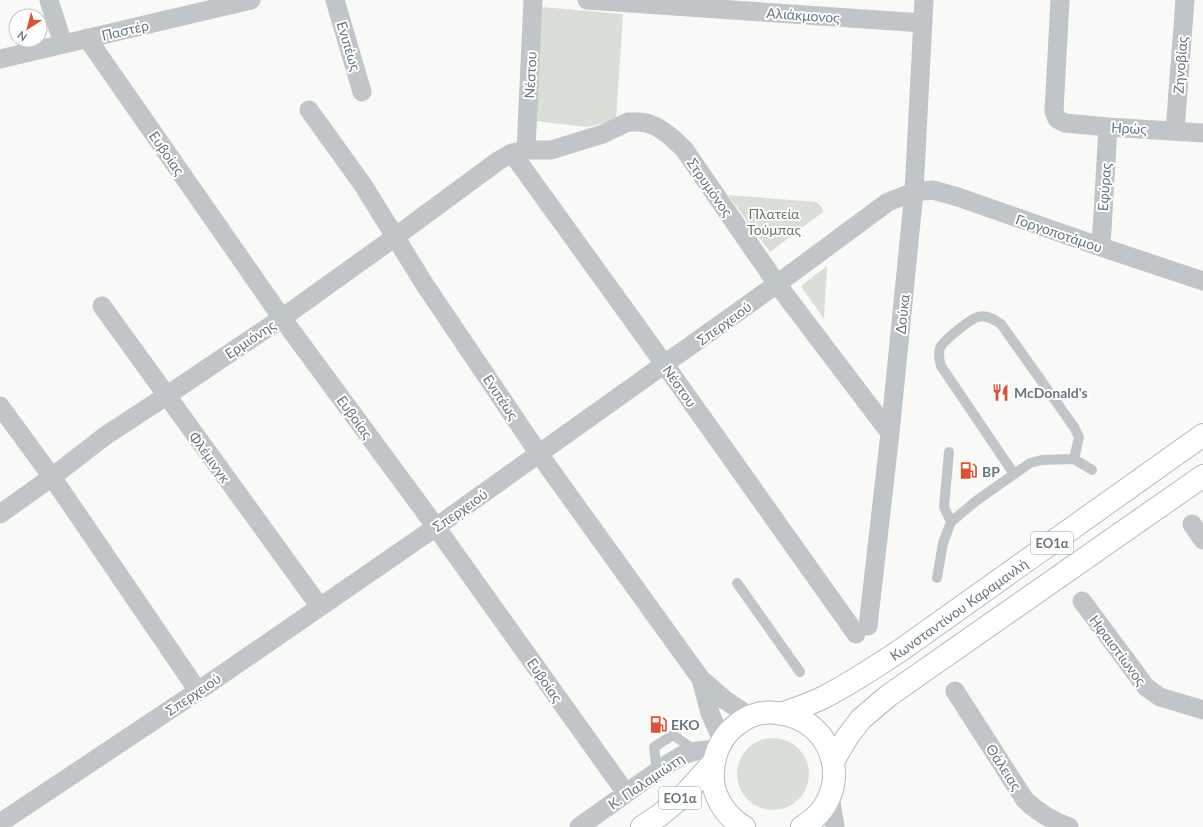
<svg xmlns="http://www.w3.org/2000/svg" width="1203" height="827" font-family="Lato,sans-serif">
  <rect width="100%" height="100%" fill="#f9f9f7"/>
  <path fill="#d9ded6" d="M542,7L623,14L616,120L587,127L535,121Z
    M728,195L816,202L822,207L823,212L770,252Z
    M827,266L824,319L801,286Z
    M737 774a36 36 0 1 1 72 0a36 36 0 1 1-72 0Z"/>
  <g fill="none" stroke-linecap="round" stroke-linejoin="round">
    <defs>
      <g id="primary">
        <path id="s1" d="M784,713C797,708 810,704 822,698C850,684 875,667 901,650L1203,435"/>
        <path d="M833,761L848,736L861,719L888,696L1203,476"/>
        <path d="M642,827L660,815L684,795L713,763"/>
        <path d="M744,827C725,816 711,794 713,772C714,752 723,734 739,723C750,715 763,711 776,713C838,718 856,796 802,827"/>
      </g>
    </defs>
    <use href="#primary" stroke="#b4b9bd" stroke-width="24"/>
    <path stroke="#c0c5c9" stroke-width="10" d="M949,452L944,507L951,522
      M1014,474L941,366C939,360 938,355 940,348C943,341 970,319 978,317C986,314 995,320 1001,324L1074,427L1079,437L1074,459
      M937,578L943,543L951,522L976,501L1030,463L1042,460L1074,459L1092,470
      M737,583L800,672
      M657,772L654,747L673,735L696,751"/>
    <path stroke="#c0c5c9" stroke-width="19" d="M49,0L63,44
      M335,0L362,92
      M587,0L923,23
      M1060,0L1054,111L1057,119L1065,123L1108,127L1203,133
      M87,38L282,318L436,527L626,793
      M0,59L251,0
      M309,110L363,185L425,285L539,454L701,679L725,700L751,717
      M1175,131L1185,0
      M526,150L533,0
      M512,153L526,150H551L603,134L628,122H639L647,123L657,127L670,136L684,149L777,284L890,433
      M1101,247L1108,127
      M102,306L320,607
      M0,406L52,477L198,691
      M0,514L52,477L105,436L166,396L282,318L395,237L498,161L512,153L665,365L856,634
      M1192,524L1203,540
      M1082,601L1146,687L1160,697L1203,710
      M868,626L890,433L914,192L924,0
      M701,679L710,713L722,740
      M955,691L1025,800C1038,812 1052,821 1069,827
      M830,796L835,827
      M0,823L198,691L436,527L777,284L888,202L914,192L933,190L958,197L1101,247L1203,281
      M579,827L666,765L683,755L696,751L717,749"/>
    <use href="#primary" stroke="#fff" stroke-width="22"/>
  </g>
  <defs>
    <symbol id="restaurant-bare" viewBox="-9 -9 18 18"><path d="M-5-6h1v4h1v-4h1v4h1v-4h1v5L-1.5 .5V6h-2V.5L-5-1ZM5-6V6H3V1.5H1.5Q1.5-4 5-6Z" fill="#de5131" stroke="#fff" stroke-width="2.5" paint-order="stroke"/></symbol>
    <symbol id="fuel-bare" viewBox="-9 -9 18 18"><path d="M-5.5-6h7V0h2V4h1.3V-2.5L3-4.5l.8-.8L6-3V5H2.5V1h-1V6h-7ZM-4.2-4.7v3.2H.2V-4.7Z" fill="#de5131" stroke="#fff" stroke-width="2.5" paint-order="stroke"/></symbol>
  </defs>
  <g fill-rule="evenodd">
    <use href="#restaurant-bare" x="988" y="380" width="25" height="25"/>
    <use href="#fuel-bare" x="956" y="458" width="25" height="25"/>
    <use href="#fuel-bare" x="646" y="712" width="25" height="25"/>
  </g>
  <g text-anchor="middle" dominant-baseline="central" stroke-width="4" stroke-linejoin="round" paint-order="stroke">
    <g fill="#fff" stroke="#939fa7" stroke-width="1">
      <rect x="1031" y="532" width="42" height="22" rx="3"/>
      <rect x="659" y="787" width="42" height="22" rx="3"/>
    </g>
    <g font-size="13" font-weight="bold" fill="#657681">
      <text x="1052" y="543">ΕΟ1α</text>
      <text x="680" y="798">ΕΟ1α</text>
    </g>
    <g font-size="14" fill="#657681" stroke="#fff">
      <text transform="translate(803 15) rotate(4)">Αλιάκμονος</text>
      <text transform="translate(125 30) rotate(-13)">Παστέρ</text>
      <text transform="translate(349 46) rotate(73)">Ενιπέως</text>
      <text transform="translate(1180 65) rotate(-86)">Ζηνοβίας</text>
      <text transform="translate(530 75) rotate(-87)">Νέστου</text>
      <text transform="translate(1129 128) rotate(3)">Ηρώς</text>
      <text transform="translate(167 153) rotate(55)">Ευβοίας</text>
      <text transform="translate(710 187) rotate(55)">Στρυμόνος</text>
      <text transform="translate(1104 187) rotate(-86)">Εφύρας</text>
      <text transform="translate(1059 233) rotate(19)">Γοργοποτάμου</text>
      <text transform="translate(902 314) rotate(-84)">Δούκα</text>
      <text transform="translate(724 323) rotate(-36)">Σπερχειού</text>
      <text transform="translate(250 339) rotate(-34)">Ερμιόνης</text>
      <text transform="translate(680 386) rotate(55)">Νέστου</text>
      <text transform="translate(501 397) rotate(56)">Ενιπέως</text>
      <text transform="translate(355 417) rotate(54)">Ευβοίας</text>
      <text transform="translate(210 457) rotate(54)">Φλέμινγκ</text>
      <text transform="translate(460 510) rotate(-35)">Σπερχειού</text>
      <text stroke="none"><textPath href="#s1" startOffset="204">Κωνσταντίνου Καραμανλή</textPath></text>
      <text transform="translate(1118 650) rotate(53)">Ηφαιστίωνος</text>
      <text transform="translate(545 680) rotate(55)">Ευβοίας</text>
      <text transform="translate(193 694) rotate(-34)">Σπερχειού</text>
      <text transform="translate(1004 767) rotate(57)">Θάλειας</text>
      <text transform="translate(646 781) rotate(-34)">Κ. Παλαμιώτη</text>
    </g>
    <g font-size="14" fill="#687964" stroke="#fff">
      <text x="774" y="213">Πλατεία<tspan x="774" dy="16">Τούμπας</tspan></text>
    </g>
    <g font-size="14" font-weight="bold" fill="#657681" stroke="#fff" text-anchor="start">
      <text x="1014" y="392">McDonald's</text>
      <text x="982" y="471">BP</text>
      <text x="671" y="724">EKO</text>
    </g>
  </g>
  <g transform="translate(28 28) rotate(216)"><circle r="19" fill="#ffffff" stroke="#c1c8cd"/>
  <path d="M0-3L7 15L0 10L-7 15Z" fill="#de5131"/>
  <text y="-6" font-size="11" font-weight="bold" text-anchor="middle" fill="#657681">N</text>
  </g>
</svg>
